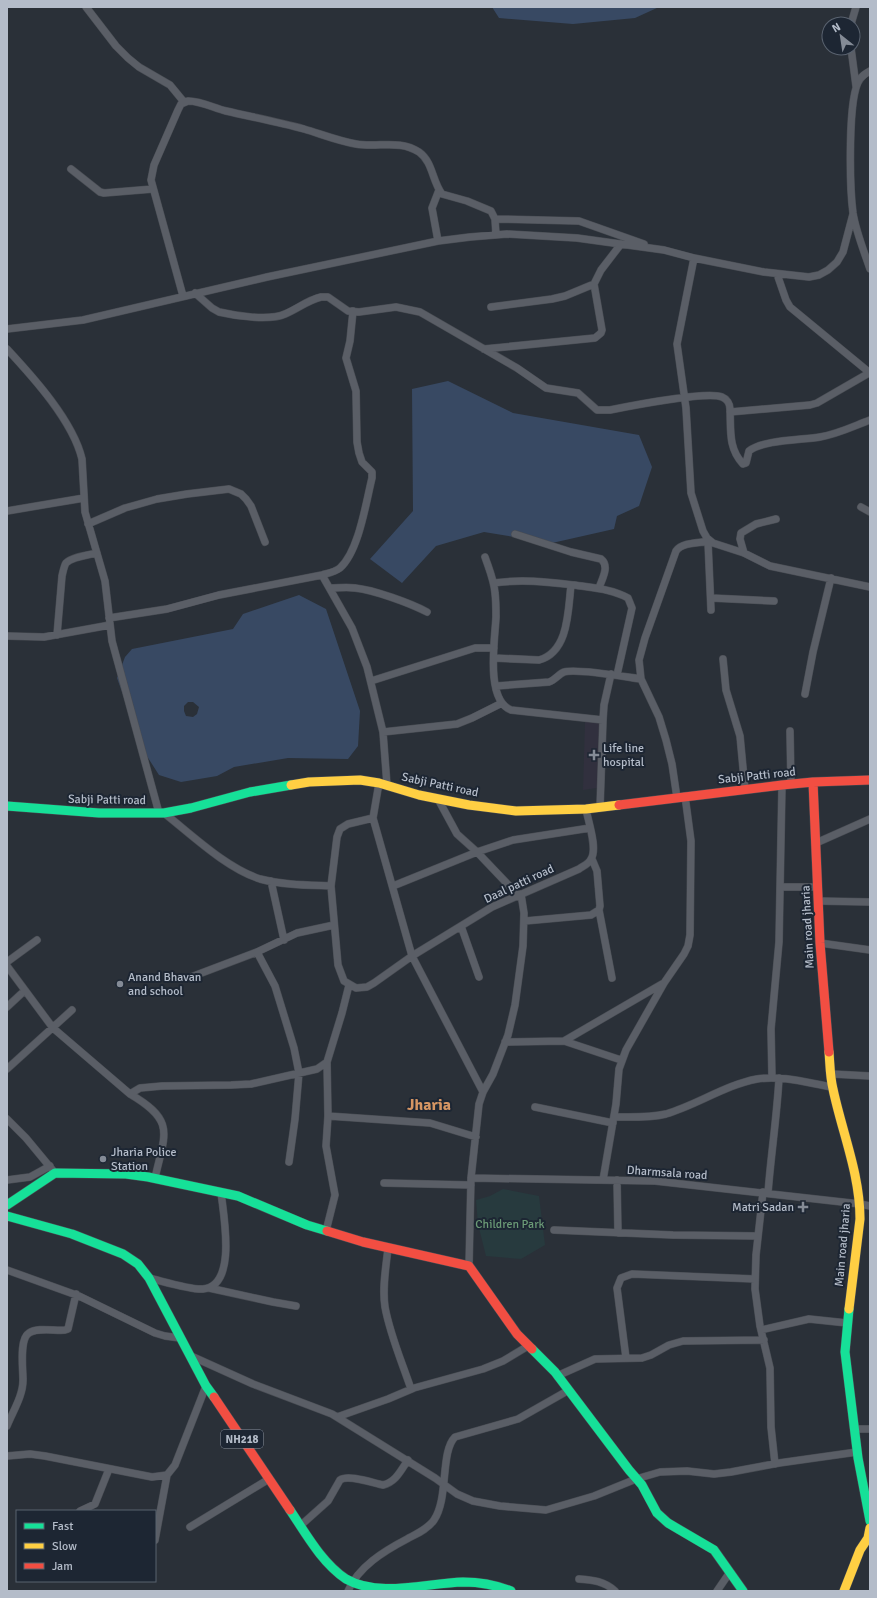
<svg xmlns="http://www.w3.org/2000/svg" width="877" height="1598" font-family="Signika,sans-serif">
  <rect width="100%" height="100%" fill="#2a3038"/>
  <path fill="#31303e" d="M604,721L603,787L583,790L585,722Z"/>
  <path fill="#273a3e" d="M503,1189L539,1196L545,1245L521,1259L486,1256L478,1224L476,1200L490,1196Z"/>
  <path fill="#384963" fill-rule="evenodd" d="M492,7H659L635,18L573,24L499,18Z
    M448,381L513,413L639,435L652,467L639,506L617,516L614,529L552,543L484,532L436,546L402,583L370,559L413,511L412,389Z
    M299,595L326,609L360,711L358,746L348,759L288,758L234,767L217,776L181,782L159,775L143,750L117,678L125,657L132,649L233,629L243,614ZM188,702H193L199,707L197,714L193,717L186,716L184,711V706Z"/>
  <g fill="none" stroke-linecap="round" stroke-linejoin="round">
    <defs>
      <path id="street" d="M86,7L116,46L128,58L139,67L170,85L184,102
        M851,24L856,7
        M851,48L856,86
        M870,71C866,73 863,75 860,79C847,96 850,190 853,213C856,232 864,251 870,269
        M71,169L100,192L104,193L153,189
        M495,219L579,221L644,244
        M438,241L432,208L439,190
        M694,258L677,344L686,408L691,493L703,531L707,538L713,543L744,553L770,566L870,587
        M777,274L786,300L790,307L870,373
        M195,293L212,308L219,312C236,316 269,321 285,314C297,309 308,300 321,297H328L348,311L359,312L396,307L420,312L517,368L546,388L578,393L597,410H610C630,406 707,391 722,397C727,399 730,404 730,409C731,430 728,448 743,464L746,463L749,451C762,440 802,440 820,437C838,434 854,426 870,420
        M183,296L151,180L154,165L178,110L181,104L188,101C201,101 214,108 226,111C252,117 278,122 304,129C321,134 338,141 356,144C378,148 399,139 419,152C433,162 432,181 442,194L467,201L491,211L495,219L496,235
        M491,307L552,299L565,296L594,284
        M7,329L83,320L267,277L438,241L470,237L507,234L577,238L664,250L694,258L764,272L809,277L819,275L828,270L837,262L843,252L853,214
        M7,349C33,377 73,421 82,459L85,512L105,581L112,641L159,813
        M484,349L595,338L601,333L602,330L594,284L601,270L621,244
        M730,412L810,405L817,403L869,373
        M861,507L870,512
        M7,511L84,498
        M88,524L125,508L157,499L187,494L229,489L241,494L246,499L251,506L265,542
        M515,534L571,552L601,559C610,566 602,579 599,588
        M708,542L711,610
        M744,553L740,539L741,533L756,524L776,519
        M485,557C489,569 494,580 495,593C496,601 496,609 496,617C495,639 485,700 511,710L603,720
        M322,575L352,628L367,667L383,732L387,785
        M494,583C521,579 547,582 574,585C593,588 612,589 628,598L632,608L617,675
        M330,588C338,588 347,587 355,588C374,590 410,603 427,612
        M711,598L774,601
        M109,618L167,609L219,595L322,575C329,573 335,572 340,568C359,551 366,502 372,478V472L362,462L359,453L357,442L356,391L346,358L350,341L353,311
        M57,635L62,576C63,572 64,566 66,563C72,557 88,555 97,553
        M7,636L44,637L110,625
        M494,658L539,660C569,652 568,610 571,585
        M723,659L726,690L740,736L745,789
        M371,681L475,648H494
        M496,686L549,682C555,680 559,674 564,672C577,668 626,677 641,679
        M805,694L813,652L831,578
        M790,731L791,784
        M383,732L457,724L472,718L502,703
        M379,783L373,818L412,956L483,1092
        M677,798L672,764L666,740L659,717L641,679L639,660L645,638L676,551C682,542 700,543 710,541
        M438,799L457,834L477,852L518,895
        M600,808L603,720L604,705L611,674
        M164,813C192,835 226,868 260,879C284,885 307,885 331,886
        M373,818L348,824L340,829L337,837L331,886L338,965L344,981L356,988L367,987L374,983L412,956L492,907L579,869C583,866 589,864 591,859C598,849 588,821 586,809
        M816,843L870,819
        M271,881L284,940
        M393,886L477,852L513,840L590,828
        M780,887H818
        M818,901L870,902
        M599,910L612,978
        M525,921L591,915L599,910L600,906L597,871L592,859
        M461,926L479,977
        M820,943L870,950
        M257,952L275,986L294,1048L299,1073L295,1119L289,1162
        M7,962L37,940
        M7,966L53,1028L130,1094L140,1088L162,1086L231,1085L251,1084L317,1069L327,1062L342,1013L349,985
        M191,977L257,952L297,933L334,925
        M7,1007L21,994
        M564,1041L662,984
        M505,1042L564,1041L621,1060
        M7,1069L72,1010
        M832,1074L870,1076
        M772,1078L771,1029L779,942L782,785
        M130,1094C176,1121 165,1133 155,1178
        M535,1107L613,1123
        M328,1116L430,1123L476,1137
        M614,1117C631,1117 649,1118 666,1114C697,1105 725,1085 757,1079C782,1075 808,1083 832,1087
        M7,1119L26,1138L55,1173
        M471,1178L655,1181L860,1204L870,1206
        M7,1180L30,1177L50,1166
        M603,1180L616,1104L619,1069L626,1050L664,983L684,954L688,946L690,935L691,841L685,796
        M617,1180L618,1233
        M384,1183L471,1185
        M763,1192L756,1255L755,1289L760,1326L770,1368L771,1427L775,1464
        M768,1193C771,1154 777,1116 779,1078
        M554,1230L673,1235L758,1236
        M326,1231L335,1195L326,1146L328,1116L327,1062
        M388,1248C386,1267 382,1288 385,1307C390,1335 402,1362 411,1389
        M469,1266L471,1178L479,1104L483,1092L493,1074L508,1035L515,1005L523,946L524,913L521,894
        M7,1270L79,1296L155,1333L165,1336L180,1338
        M149,1278C162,1281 191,1290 203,1289C238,1286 223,1213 221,1192
        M209,1288L273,1302L296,1306
        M761,1330L809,1319L847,1323
        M191,1356L253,1384L332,1414L435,1478L457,1494L473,1501L500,1506L546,1510L594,1496L636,1479L660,1472L687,1471L714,1474L731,1472L779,1463L857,1452
        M626,1358L617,1288L621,1278L632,1274L755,1279
        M557,1376L595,1359L642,1358L651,1355L669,1345L683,1341L764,1340
        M337,1417L388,1399L414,1388L483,1369L503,1361L528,1346
        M7,1426C13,1411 23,1396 23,1380C23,1368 19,1339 29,1333C37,1327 55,1331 65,1330L68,1329L76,1294
        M854,1429H870
        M7,1456L30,1454L45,1456L152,1477L167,1475L175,1465L206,1386
        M80,1511L95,1504L109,1469
        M300,1526L328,1501L340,1480C348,1474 373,1483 383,1485C396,1482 401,1470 408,1460
        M190,1527L269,1479
        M155,1540L167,1475
        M579,1579C593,1580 604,1581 615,1591
        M348,1591C358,1567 384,1551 407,1539C416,1534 428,1529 434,1520C449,1498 440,1452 455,1437L518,1419L569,1390
        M717,1591L730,1572"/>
      <path id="fast" d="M7,806L99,813H164L191,808L250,792L291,785
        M7,1205L55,1173L126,1174L148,1177L238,1196L307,1225L327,1231
        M7,1216L72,1234L123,1254L138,1264L149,1278L206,1386L214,1397
        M849,1309L845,1352L858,1458L870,1521
        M532,1349L555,1372L629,1470L642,1485L657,1513L668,1523L714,1550L743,1591
        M290,1510C306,1534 322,1563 346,1579C379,1598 426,1583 463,1582C479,1582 496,1585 511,1591"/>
      <path id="slow" d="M291,785L309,782L360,780L379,783L419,795L469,805L516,811L586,809L619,805
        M829,1052C830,1064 830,1077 833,1089C842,1132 860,1174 860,1219L849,1309
        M844,1591L860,1550L868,1538L870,1528"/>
      <path id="jam" d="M813,782L820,943L829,1052
        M619,805L782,785L813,782L870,780
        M327,1231L363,1242L469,1266L517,1334L532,1349
        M214,1397L290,1510"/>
    </defs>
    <use href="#street" stroke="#484c53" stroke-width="8"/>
    <use href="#fast" stroke="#484c53" stroke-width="10"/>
    <use href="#slow" stroke="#484c53" stroke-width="10"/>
    <use href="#jam" stroke="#484c53" stroke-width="10"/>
    <use href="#street" stroke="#5a5e66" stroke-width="7"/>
    <use href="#fast" stroke="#16e098" stroke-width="9"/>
    <use href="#slow" stroke="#ffcf43" stroke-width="9"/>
    <use href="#jam" stroke="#f24e42" stroke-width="9"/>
  </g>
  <g fill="#848b96" stroke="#1d2633" stroke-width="1.5">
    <path d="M592 749h4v4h4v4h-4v4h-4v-4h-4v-4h4z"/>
    <circle cx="120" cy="984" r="4"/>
    <circle cx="103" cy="1159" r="4"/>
    <path d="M801 1201h4v4h4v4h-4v4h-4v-4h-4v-4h4z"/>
  </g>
  <g text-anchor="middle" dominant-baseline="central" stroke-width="4" stroke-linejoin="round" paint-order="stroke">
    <rect fill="#1d2633" stroke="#878f9c" stroke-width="1" x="221" y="1430" width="42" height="18" rx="3"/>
    <g font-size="11" font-weight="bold" fill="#b4bcc9">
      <text x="242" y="1439">NH218</text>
    </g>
    <g font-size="12" fill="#b4bcc9" stroke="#1d2633" text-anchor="start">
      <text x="603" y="748">Life line<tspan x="603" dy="14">hospital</tspan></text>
      <text x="128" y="977">Anand Bhavan<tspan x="128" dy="14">and school</tspan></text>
      <text x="111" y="1152">Jharia Police<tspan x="111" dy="14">Station</tspan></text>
      <text x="794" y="1207" text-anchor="end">Matri Sadan</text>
    </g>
    <g font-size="12" fill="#b4bcc9" stroke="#1d2633">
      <text transform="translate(757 776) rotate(-6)">Sabji Patti road</text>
      <text transform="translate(440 785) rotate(12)">Sabji Patti road</text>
      <text transform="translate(107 800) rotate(1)">Sabji Patti road</text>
      <text transform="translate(519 884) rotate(-25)">Daal patti road</text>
      <text transform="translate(808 927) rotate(-93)">Main road jharia</text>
      <text transform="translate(667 1173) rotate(4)">Dharmsala road</text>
      <text transform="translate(843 1245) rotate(-85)">Main road jharia</text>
    </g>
    <g font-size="12" fill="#6b9a76" stroke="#1d2633">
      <text x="510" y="1224">Children Park</text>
    </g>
    <g font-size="16" font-weight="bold" fill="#d59563" stroke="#1d2633">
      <text x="429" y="1105">Jharia</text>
    </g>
  </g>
  <rect width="877" height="1598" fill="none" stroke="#b4bcc9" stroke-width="16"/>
  <rect x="16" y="1510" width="140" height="72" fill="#1d2633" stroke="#59626f"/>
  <rect x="24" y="1523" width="20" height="6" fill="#16e098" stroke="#59626f"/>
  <text x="52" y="1530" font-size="12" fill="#b4bcc9">Fast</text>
  <rect x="24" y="1543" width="20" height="6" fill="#ffcf43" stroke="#59626f"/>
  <text x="52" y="1550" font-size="12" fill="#b4bcc9">Slow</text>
  <rect x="24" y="1563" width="20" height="6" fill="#f24e42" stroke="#59626f"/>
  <text x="52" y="1570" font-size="12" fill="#b4bcc9">Jam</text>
  <g transform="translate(841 36) rotate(330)"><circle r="19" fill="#1d2633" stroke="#59626f"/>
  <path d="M0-3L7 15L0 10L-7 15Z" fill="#848b96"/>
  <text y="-6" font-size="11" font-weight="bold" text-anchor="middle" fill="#b4bcc9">N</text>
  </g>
</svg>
